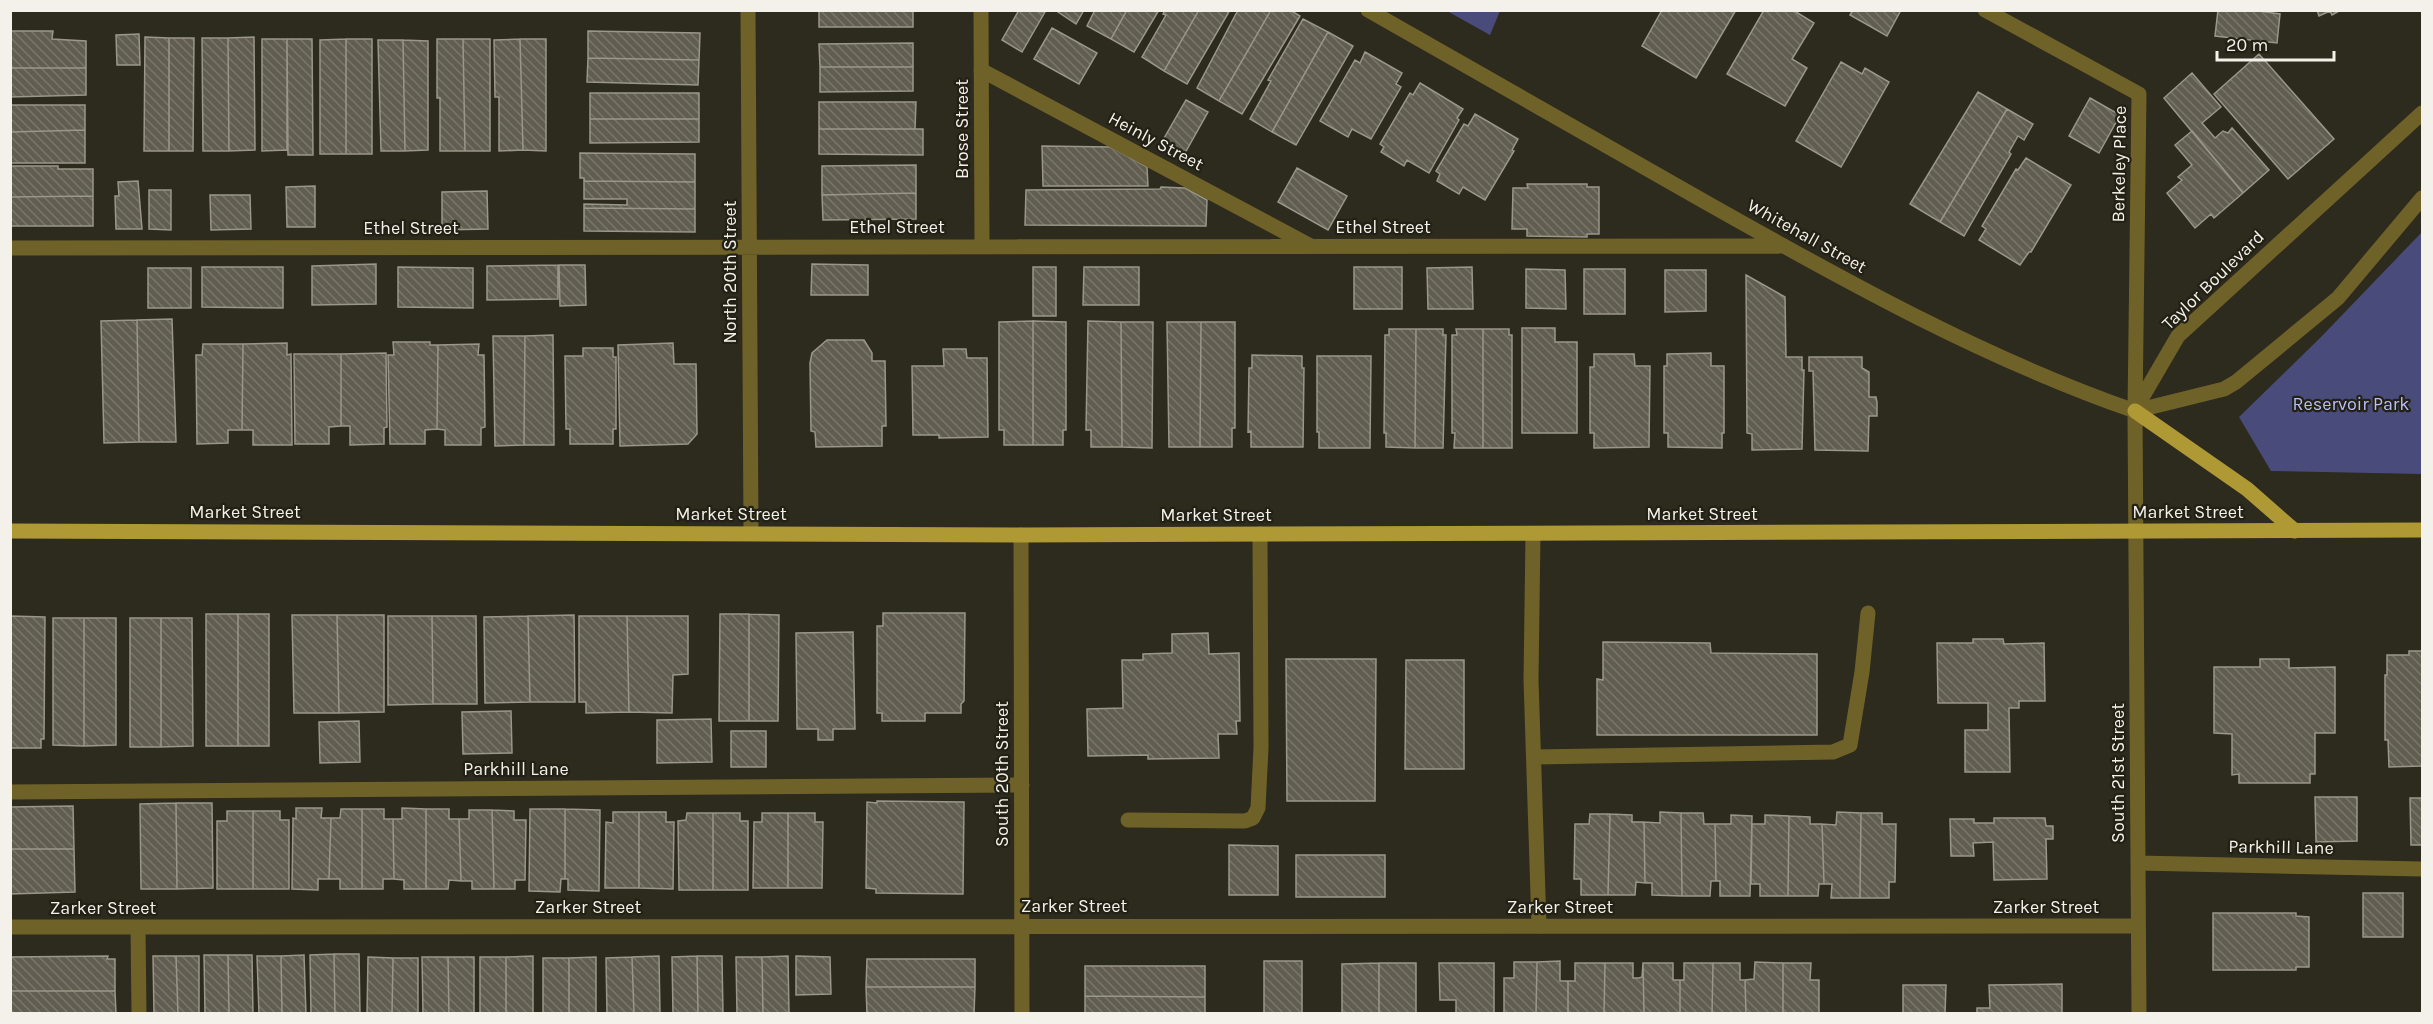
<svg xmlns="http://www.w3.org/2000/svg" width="2433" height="1024" font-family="Karla,sans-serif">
  <defs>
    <pattern id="building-back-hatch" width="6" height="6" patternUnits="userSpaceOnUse" patternTransform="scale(1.5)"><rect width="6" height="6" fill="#615e51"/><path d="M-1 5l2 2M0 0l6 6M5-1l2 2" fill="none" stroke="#78766a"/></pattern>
  </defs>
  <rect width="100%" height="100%" fill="#2d2a1e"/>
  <path fill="#494c7b" d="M1447,11H1500L1490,35Z
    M2422,232V474L2271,471L2239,417L2321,337Z"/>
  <path fill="url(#building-back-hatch)" stroke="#9a9788" stroke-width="1.5" d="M819,10H913V27H819Z
    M1019,10L1045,12L1022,52L1002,40Z
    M1055,10H1084L1076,24Z
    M1095,10H1127L1111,39L1087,26Z
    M1127,10H1159L1134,52L1111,39Z
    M1165,10H1199L1164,71L1142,57L1166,15L1163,14Z
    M1199,10H1230L1187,84L1164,71Z
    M1238,10H1271L1219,101L1197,88Z
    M1271,10H1290L1300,16L1242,114L1219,101Z
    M1662,10H1736L1696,78L1642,46Z
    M1764,10H1793L1814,23L1792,59L1807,68L1785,106L1727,74Z
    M1853,10H1901L1887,36L1850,15Z
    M2218,10H2252L2280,14L2277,43L2215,36Z
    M2317,10H2341L2332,15L2330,11L2319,16Z
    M1303,19L1328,32L1272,132L1250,119L1271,81L1268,80Z
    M1052,28L1097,53L1079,84L1034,59Z
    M10,31H53L52,39L86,41V68H10Z
    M588,31L700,33L699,60L588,58Z
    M1328,32L1353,46L1296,145L1272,132Z
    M139,34L140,65H117L116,35Z
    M145,37L169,38V151H144Z
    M254,37L255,150L229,151L228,38Z
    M169,38H194L193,151H169Z
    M202,38H228L229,151H203Z
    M262,39H287V150L262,151Z
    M287,39H312L313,155H288Z
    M346,39H372V154H346Z
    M346,39V154H320V40Z
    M437,39H463L465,151H440V98H437Z
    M463,39H490V151H465Z
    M520,39H546V151L523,150Z
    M520,39L523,150L499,151V97H495L494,40Z
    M378,40H403L405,151H381Z
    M403,40L428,41V150L405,151Z
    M913,43V67H820L819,44Z
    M1365,52L1402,73L1396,84L1401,87L1371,139L1352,129L1348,137L1320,121L1355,60L1360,63Z
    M2259,54L2334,139L2288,179L2214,94Z
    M588,58L699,60L698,85L587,82Z
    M1841,62L1862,74L1865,68L1889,82L1841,167L1796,141Z
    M820,67H913V91L820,92Z
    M10,68H86V95L10,97Z
    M2192,73L2221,107L2202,123L2215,138L2223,131L2228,133L2232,128L2269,170L2243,193L2164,98Z
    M1420,83L1463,109L1457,118L1459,120L1429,173L1407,160L1404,166L1381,152L1384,147L1380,144L1410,93L1413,95Z
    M1978,92L2007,109L1940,222L1910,204Z
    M590,93H699V119H590Z
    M2090,98L2120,115L2099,153L2069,136Z
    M1186,100L1208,112L1185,153L1163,140Z
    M819,102H916L915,129H819Z
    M10,105H85V130L10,132Z
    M2007,109L2033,124L2024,140L2018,136L2009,152L2011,154L1964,236L1940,222Z
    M1475,114L1518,139L1512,150L1514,151L1485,200L1463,187L1459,194L1437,181L1440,174L1436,171L1464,124L1468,126Z
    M590,119H699V142L590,143Z
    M819,129H923V155L819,154Z
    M85,130V163H10V132Z
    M2192,131L2243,193L2214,218L2211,214L2195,228L2167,193L2182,180L2178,177L2192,165L2175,145Z
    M1042,146L1111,147L1147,167L1148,186H1043Z
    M580,153L695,154V182L584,181V178H580Z
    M2026,158L2071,185L2031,252H2029L2020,265L1979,240L1986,229L1982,226L2016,169L2018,170Z
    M916,165V193L822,195V166Z
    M10,166H58V169H93V196L10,197Z
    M1297,168L1347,196L1328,230L1278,202Z
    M138,181L142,229H116L115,196H119L118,182Z
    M584,181L695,182V209L584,208V204L627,205V199H584Z
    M1527,184H1587V187H1599V234H1587V237L1527,236V229H1512L1513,188H1528Z
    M315,186V227H287L286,187Z
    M1161,187L1185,188L1207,200L1206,226L1025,225L1026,190L1160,189Z
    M149,190H171V230L149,229Z
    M487,191L488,229L442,230V192Z
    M916,193V219L823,220L822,195Z
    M210,195H250L251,229L211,230Z
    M93,196V226H10V197Z
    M584,208L695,209V232L584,231Z
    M376,264V304L312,305V266Z
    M812,264L868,265V295H811Z
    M558,265V299L487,300V266Z
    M559,265H585L586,305L560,306Z
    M202,267H283V308L202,307Z
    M398,267L473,268V308L398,307Z
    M1033,267H1056V316H1033Z
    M1084,267H1139V305H1083Z
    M1354,267H1402V309H1354Z
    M1472,267L1473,309H1428L1427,268Z
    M148,268H191V308H148Z
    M1526,269L1565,270L1566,309L1526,308Z
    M1584,269H1625V314H1584Z
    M1665,270H1706V311L1665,312Z
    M1746,275L1785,297L1786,357H1802V370H1804L1802,449L1752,450V434L1747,433Z
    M172,319L176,442H139L137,320Z
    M137,320L139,442L104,443L101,321Z
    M1033,321L1066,322V430H1063V445H1033Z
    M1033,321V445H1004V430H999V322Z
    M1088,321L1121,322L1122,447H1091V430H1086Z
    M1121,322H1153L1152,448L1122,447Z
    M1167,322H1201L1200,447H1169Z
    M1201,322H1235V428H1232V447H1200Z
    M1522,328H1555V342H1577V433H1522Z
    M1389,329H1416L1415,448L1386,447V433H1384L1385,335H1389Z
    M1416,329H1443V335H1446L1443,448H1415Z
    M1456,329H1483V448H1454L1455,433H1452V335H1457Z
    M1483,329H1509V335H1512V448H1483Z
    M553,335L554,445H524L525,336Z
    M493,336H525L524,445L495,446Z
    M827,340H864L872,353V361H885L886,426H882V446L816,447L815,432L811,431L810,363L812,353Z
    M393,342H430V345H438L437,429L425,430V444H390L388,355H394Z
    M287,343V355L291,354L292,445H253V430H242L243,344Z
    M673,343L674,364H696L697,434L688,444L620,446L618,345Z
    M203,344H243L242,430H228V443L197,444L196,355H202Z
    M479,344L478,355H484L485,427L481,428V445H445V430L437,429L438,345Z
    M583,348H613V357H616V429H613V444H570V429H566L565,356H583Z
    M943,349H966L967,358H987L988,437L939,438V435H913L912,366H944Z
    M386,353L387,427L384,428V444L350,445V426H341V354Z
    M1711,353V366H1724V433H1722V448L1668,447V433H1664V366H1667V354Z
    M294,354H341V426L329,427V444H295Z
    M1594,354H1634L1635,366H1650L1649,447L1594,448V433H1590V367H1594Z
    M1252,355L1302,356V368H1304L1303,447H1251V431L1248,432L1249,368H1252Z
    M1317,356H1371L1370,448H1319V432H1317Z
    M1809,357H1862V368L1869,372V397H1876L1877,402V416H1869L1868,451L1815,450L1813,371H1809Z
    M883,613H965L964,701L961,704V713H925V721H882V713H877V626H883Z
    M206,614H238V746H206Z
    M238,614H269V746H238Z
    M720,614H749V721H719Z
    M749,614L779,615L778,721H749Z
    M292,615H337L339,713H294Z
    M337,615H384V712L339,713Z
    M574,615L575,702H530L528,616Z
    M10,616L45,617L44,739H41V748H10Z
    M388,616H432L433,704L388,705Z
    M432,616H476L477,704H433Z
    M528,616L530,702L485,703L484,617Z
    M579,616H627L629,712L586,713V702H579Z
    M627,616H688V674L673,675L672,713L629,712Z
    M53,618H84V746L53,745Z
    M84,618H116V745L84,746Z
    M130,618H161V747H130Z
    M161,618H192L193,746L161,747Z
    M853,632L855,729H833V740H818V729H797L796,633Z
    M1208,633L1209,654L1239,653L1240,721H1236L1237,734H1218L1219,758L1148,759V755L1088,756L1087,709L1123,708L1122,660H1143V654L1172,653V634Z
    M1973,639H2003L2004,644L2044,643L2045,701H2019V708H2009L2010,772H1965V730H1988V703H1938L1937,643H1973Z
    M1603,642L1710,643L1711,653L1817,654V735H1597V679L1603,680Z
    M2409,651H2422V766L2389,767L2388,740H2385V675H2387V655H2409Z
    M1286,659H1376L1375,801H1287Z
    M2260,659H2289V668L2335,667V733H2315V774H2310V783H2239V774L2232,775V734L2214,733V667H2260Z
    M1406,660H1464V769H1405Z
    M511,711L512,753L463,754L462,712Z
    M711,719L712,762L657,763V720Z
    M359,721L360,762L320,763L319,722Z
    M731,731H766V767H731Z
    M2315,797H2357V841L2316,842Z
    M2410,798H2422V845H2411Z
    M877,801L964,802L963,894L876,893V889L866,888L867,802L877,803Z
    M176,803L177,889H141L140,804Z
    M176,803H212L213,888L177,889Z
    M73,806L74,849H10V807Z
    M296,808H322L321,818H331L329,879H318V890L292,889L293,818L296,819Z
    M402,808L426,809V889H404V880L394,879L393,819H402Z
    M341,809H362V889H340V879H329L331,818H340Z
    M362,809H384V819H393L394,879H383V889H362Z
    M426,809H449V819H459L461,881L449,880L448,889H426Z
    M530,809H565V879H561L560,892L529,891Z
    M565,809L600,810L599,891L568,890V879H565Z
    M469,810H492L494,889H472V881H461L459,819H469Z
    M492,810L514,811V820H526L525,880H515V889H494Z
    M227,811H253V889H217V821H227Z
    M253,811H280V820H289V889H253Z
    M613,812H639V888H605L606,822L613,823Z
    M639,812H666V822H674L673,889L639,888Z
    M1660,812L1681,813L1682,896L1652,895V883H1645L1644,822L1660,823Z
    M1837,812L1861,813L1860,898H1831L1832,884H1824L1822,824L1836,825Z
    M687,813H713V890H679L678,821L686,820Z
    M713,813H740V821H748V890H713Z
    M762,813H788V888H753L754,822H762Z
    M788,813H815V822H823L822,888H788Z
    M1681,813H1703L1704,824H1715L1716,881H1711L1710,896H1682Z
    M1861,813H1882V824H1896L1895,882H1889V898H1860Z
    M1590,814H1610L1608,895H1581V879H1574L1575,824H1589Z
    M1610,814L1632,815V822H1644L1645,883L1636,882L1635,895H1608Z
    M1731,815L1752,816L1750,896H1720V881H1716L1715,824H1731Z
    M1765,815L1789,816L1788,896H1760V884H1751L1752,824H1765Z
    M1789,816L1810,817V824H1822L1824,884H1819L1818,896H1788Z
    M1994,818H2045L2046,826H2053V839H2046L2047,879L1994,880L1993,842L1973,843L1974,856H1951L1950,819H1974V823H1994Z
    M1229,845L1278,846V895H1229Z
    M10,849H74L75,892L10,894Z
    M1296,855H1385V897H1296Z
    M2363,893H2403V937H2363Z
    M2213,913H2296V916L2309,917V967H2296V970H2213Z
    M334,954L335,1014H311L310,955Z
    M334,954H359L360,1014H335Z
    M204,955H228L229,1014H205Z
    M228,955H252L253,1014H229Z
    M304,955L306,1014H282L281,956Z
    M108,956L107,959H115V991H10V957Z
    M153,956H176L178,1014H154Z
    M176,956H199V1014H178Z
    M257,956H281L282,1014H259Z
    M533,956V1014H506V957Z
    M659,956L660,1014H634L632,957Z
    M697,956H722L723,1014H698Z
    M697,956L698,1014H673L672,957Z
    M788,956L789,1014H763L762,957Z
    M796,956L830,957L831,994L796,995Z
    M368,957L393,958L392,1014H367Z
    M422,957H448L449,1014H423Z
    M448,957H474V1014H449Z
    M480,957H506V1014H480Z
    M596,957V1014H569V958Z
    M632,957L634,1014H607L606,958Z
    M736,957H762L763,1014H737Z
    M393,958H418V1014H392Z
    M543,958H569V1014H543Z
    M867,959H975V987H866Z
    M1264,961H1302V1014H1264Z
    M1560,961V981H1568V1014H1536L1537,962Z
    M1514,962H1537L1536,1014H1504V978H1514Z
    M1755,962L1783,963V1014H1746L1745,980L1754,979Z
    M1379,963H1416V1014H1379Z
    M1379,963V1014H1342V964Z
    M1439,963H1494V1014H1456V1000H1440Z
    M1575,963H1605L1604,1014H1568V981H1575Z
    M1605,963H1633V978H1639L1642,977L1643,963L1644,1014H1604Z
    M1643,963H1673V980H1680V1014H1644Z
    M1684,963H1713L1712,1014H1680V980H1684Z
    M1713,963H1740V980H1745L1746,1014H1712Z
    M1783,963H1811L1810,980H1819V1014H1783Z
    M1085,966H1205V997L1085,996Z
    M2062,984V1014H1977V1008H1990L1989,985Z
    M1903,985H1946L1945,1014H1903Z
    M866,987H975L974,1014H867Z
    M10,991H115L116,1014H10Z
    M1085,996L1205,997V1014H1085Z"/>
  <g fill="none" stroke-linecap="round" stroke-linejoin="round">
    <path stroke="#6f6228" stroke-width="15" d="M1533,534L1531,680L1539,926
      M1534,757L1833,752L1850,745L1862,672L1868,613
      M10,792L1022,785
      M1128,820L1245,821L1253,818L1258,808L1261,748L1260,534
      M138,928L139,1014"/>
    <path stroke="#6f6228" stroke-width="15" d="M748,10L751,533
      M981,10L982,247
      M1368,10C1481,75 1594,139 1707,203C1845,281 1985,359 2135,411
      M1985,10L2139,94L2135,411L2139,1014
      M981,70L1309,245
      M10,248L1784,246
      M2136,408L2178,336L2422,113
      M2135,411L2224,389L2236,382L2338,298L2422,198
      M1021,535L1022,1014
      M2138,863L2422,869
      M10,927L2138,926"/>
    <path stroke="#af9935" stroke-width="15" d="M2135,411L2247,489L2295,531
      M10,531L1021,535L2422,530"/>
  </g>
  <g text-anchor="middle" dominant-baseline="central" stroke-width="4.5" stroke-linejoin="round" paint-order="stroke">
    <g font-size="18" fill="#f3f1e9" stroke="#232115">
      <text transform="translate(962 129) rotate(-90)">Brose Street</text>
      <text transform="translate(1156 141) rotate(28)">Heinly Street</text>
      <text transform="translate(2119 164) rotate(-89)">Berkeley Place</text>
      <text x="897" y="227">Ethel Street</text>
      <text x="1383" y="227">Ethel Street</text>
      <text x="411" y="228">Ethel Street</text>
      <text transform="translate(1807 236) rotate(29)">Whitehall Street</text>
      <text transform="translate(730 272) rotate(-90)">North 20th Street</text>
      <text transform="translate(2213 280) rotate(-44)">Taylor Boulevard</text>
      <text x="245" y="512">Market Street</text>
      <text x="2188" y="512">Market Street</text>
      <text x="731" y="514">Market Street</text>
      <text x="1702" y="514">Market Street</text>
      <text x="1216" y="515">Market Street</text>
      <text x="516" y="769">Parkhill Lane</text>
      <text transform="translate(2118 773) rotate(-90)">South 21st Street</text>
      <text transform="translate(1002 774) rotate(-90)">South 20th Street</text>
      <text transform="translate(2281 847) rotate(1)">Parkhill Lane</text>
      <text x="1074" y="906">Zarker Street</text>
      <text x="588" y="907">Zarker Street</text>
      <text x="1560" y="907">Zarker Street</text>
      <text x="2046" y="907">Zarker Street</text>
      <text x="103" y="908">Zarker Street</text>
    </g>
    <g font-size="18" fill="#b8bdfc" stroke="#232115">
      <text x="2351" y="404">Reservoir Park</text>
    </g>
  </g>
  <rect width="2433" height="1024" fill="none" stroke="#f3f1e9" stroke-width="24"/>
  <path d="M2217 51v9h117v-9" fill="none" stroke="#f3f1e9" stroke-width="3"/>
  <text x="2226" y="51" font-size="18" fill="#f3f1e9" stroke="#232115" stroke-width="4.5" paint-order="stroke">20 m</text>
</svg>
